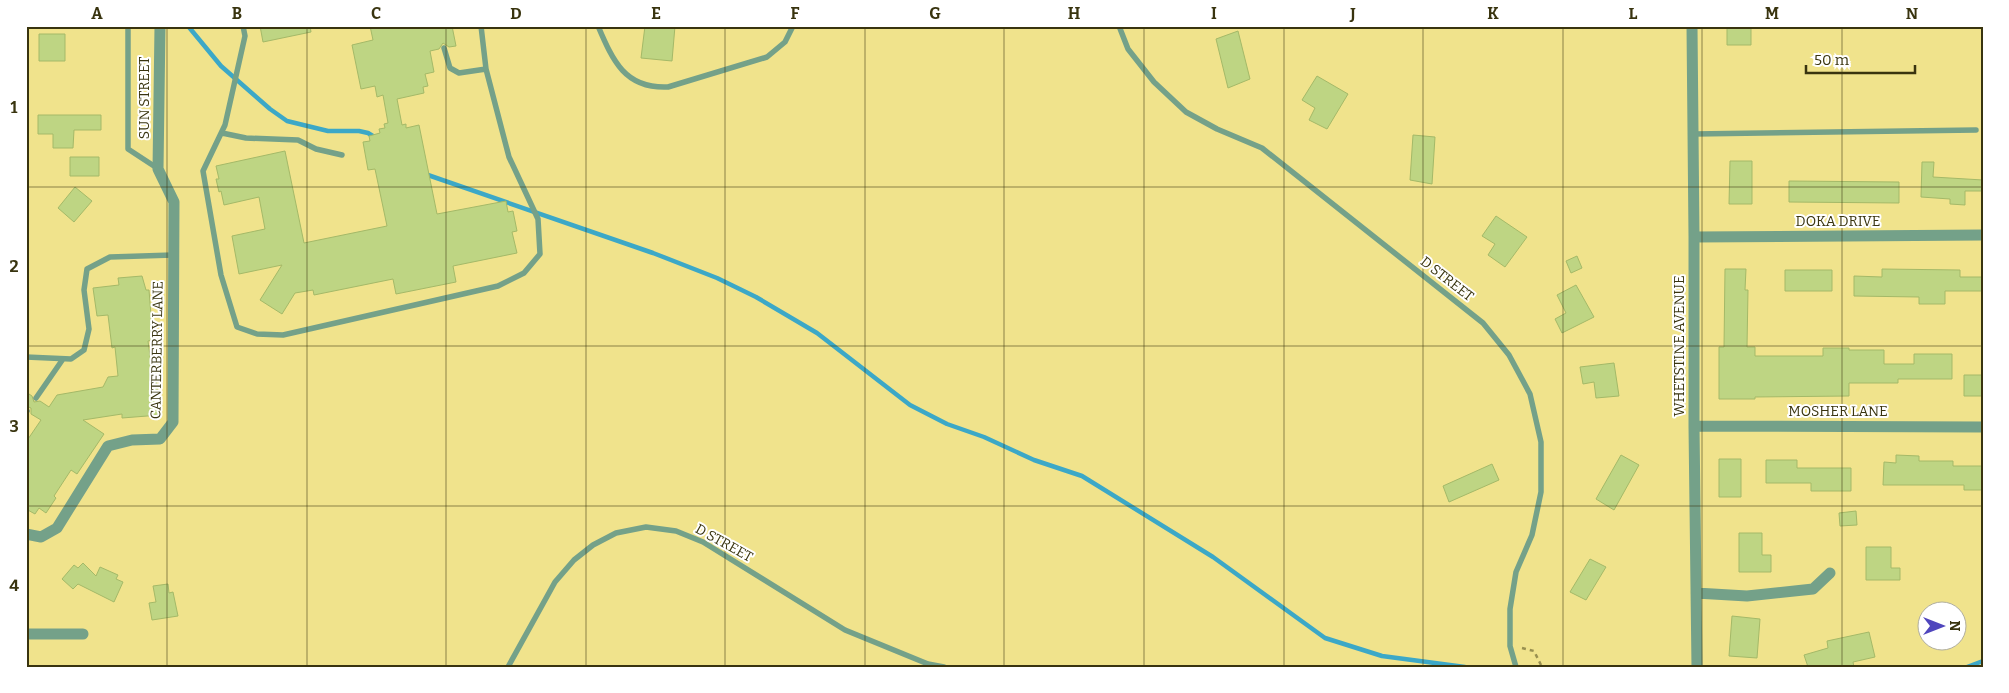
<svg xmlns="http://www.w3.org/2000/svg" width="2009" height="693" font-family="Bitter,serif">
  <rect width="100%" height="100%" fill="#f0e38c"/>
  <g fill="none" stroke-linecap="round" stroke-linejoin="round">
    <path stroke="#3ca8c7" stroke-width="4.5" d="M188,26L221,66L270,109L287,121L328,131H359L368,133L376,138
      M425,174L653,253L717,278L756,297L817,333L910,405L947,424L984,437L1034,460L1082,476L1213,557L1325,638L1382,656L1465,667
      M1967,667L1983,661"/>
  </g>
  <path fill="#bed583" stroke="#a4b968" d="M260,26H310L311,32L263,42Z
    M370,26H452L456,46L449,47L443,43L439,49L430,51L434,72L425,74L428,86L423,87L424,93L397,99L402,125L406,124V128L419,125L437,214L506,201L508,212L513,211L517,231L512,232L517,253L453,266L456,282L396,294L393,279L314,295L313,290L295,293L282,314L260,300L282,265L239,274L232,236L265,229L259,197L224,205L221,191L219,192L216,179H219L216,166L285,151L304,243L387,226L375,169L368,170L363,142L370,141L369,136L380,133L379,129L385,128L384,124L388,123L383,95L377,97L375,86L361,89L352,45L373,40Z
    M645,26H675L672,61L641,58Z
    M1727,26H1751V45H1727Z
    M1238,31L1250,79L1228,88L1216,39Z
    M39,34H65V61H39Z
    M1317,76L1348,94L1327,129L1309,120L1315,108L1302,100Z
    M38,115H101V130H74L73,148H53V134H38Z
    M1413,135L1435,137L1432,184L1410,180Z
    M70,157H99V176H70Z
    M1730,161H1752V204H1729Z
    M1922,162H1934L1933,177L1983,180V191H1965V205L1950,204V199L1921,197Z
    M1789,181L1899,182V203L1789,202Z
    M75,187L92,201L74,222L58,208Z
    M1496,216L1527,237L1505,267L1488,255L1495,244L1482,236Z
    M1577,256L1582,268L1571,273L1566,261Z
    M1725,269H1746L1745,290H1748L1747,347H1755V356H1823V348H1849V350H1884V364H1914V354H1952V379H1898V383H1849V396L1755,397V399H1719V347H1724Z
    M1882,269L1960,270V277H1983V291H1945V304H1919V297L1854,296V276L1882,277Z
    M1785,270H1832V291H1785Z
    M142,276L146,290H149L153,340L148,341L152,370L155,369L160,415L122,418V414L83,420L104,434L77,474L71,470L54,496L56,498L46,513L39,508L35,514L26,509V442L41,420L31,414V408L26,406V392L32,396L34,402L40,401L49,407L57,395L103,387L108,377L118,376L115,347L112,348L108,315L97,316L93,288L119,285L118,278Z
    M1576,285L1594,317L1562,333L1555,319L1566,313L1557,295Z
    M1614,363L1619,396L1596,398L1594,382L1583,384L1580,367Z
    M1964,375H1983V396H1964Z
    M1621,455L1639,465L1614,510L1596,499Z
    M1896,455L1919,456V461H1953V466H1983V490H1964V485H1883L1884,462L1896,463Z
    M1719,459H1741V497H1719Z
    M1766,460H1797V468H1851V491H1811V483H1766Z
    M1492,464L1499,480L1449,502L1443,486Z
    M1856,511L1857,525L1840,526L1839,513Z
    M1739,533H1762V555H1771V572H1739Z
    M1866,547H1891V568H1900V580H1866Z
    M1590,559L1606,567L1586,600L1570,592Z
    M83,563L96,576L100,567L118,575L116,579L123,582L114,602L78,584L73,589L62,579L74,565L78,568Z
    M168,584L169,593L173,592L178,616L152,620L149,603L156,602L153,586Z
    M1732,616L1760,619L1757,658L1729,656Z
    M1869,632L1875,657L1853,662L1854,667H1808L1804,655L1828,648L1827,641Z"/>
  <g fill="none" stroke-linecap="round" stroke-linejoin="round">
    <path stroke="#999050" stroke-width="2.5" stroke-dasharray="4 4" stroke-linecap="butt" d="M1522,648L1534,651L1542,667"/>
    <path stroke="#74a189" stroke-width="5.5" d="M128,26V149L157,168
      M243,26L245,36L225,125L203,171L221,275L237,327L257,334L283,335L498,286L524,273L540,254L538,219L509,157L486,69L481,26
      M598,26C613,61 625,89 668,87L767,57L785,42L793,26
      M1119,26L1128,49L1154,82L1186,112L1217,129L1262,148L1483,323L1509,355L1530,394L1541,442V492L1532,535L1516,572L1510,609V646L1516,667
      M444,48L450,68L459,73L486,69
      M222,133L246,138L298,140L316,149L342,155
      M1694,134L1976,130
      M26,357L71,359L84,350L89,329L84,290L87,269L110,257L173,255
      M36,398L63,359
      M26,412L27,411
      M508,667L555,582L574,560L593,545L616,533L646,527L676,531L703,542L845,630L928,664L944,667"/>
    <path stroke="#74a189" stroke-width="11" d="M1692,26L1694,237V426L1697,667
      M1694,237L1983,235
      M1694,426L1983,427
      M26,534L41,537L57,528L108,446L132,440L160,439L173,422L174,202L158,169L160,26
      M1696,593L1747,596L1813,589L1830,573
      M26,634H83"/>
  </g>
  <path fill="none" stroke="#39340f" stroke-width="1" stroke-opacity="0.55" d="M167,26V667M307,26V667M446,26V667M586,26V667M725,26V667M865,26V667M1004,26V667M1144,26V667M1284,26V667M1423,26V667M1563,26V667M1702,26V667M1842,26V667M26,187H1983M26,346H1983M26,506H1983"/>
  <g text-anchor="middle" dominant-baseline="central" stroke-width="4" stroke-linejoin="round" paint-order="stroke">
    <g font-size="14" fill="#39340f" stroke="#fff">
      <text transform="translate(144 98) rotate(-90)">SUN STREET</text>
      <text x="1838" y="221">DOKA DRIVE</text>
      <text transform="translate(1447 279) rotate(38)">D STREET</text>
      <text transform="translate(1679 346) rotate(-90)">WHETSTINE AVENUE</text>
      <text transform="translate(157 350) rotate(-89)">CANTERBERRY LANE</text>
      <text x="1838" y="411">MOSHER LANE</text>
      <text transform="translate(724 543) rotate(29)">D STREET</text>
    </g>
  </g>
  <rect width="2009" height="693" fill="none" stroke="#ffffff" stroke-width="55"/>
  <g transform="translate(1942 626) rotate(90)"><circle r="24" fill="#ffffff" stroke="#b0ae9f"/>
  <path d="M0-4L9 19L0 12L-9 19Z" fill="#5046bd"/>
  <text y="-8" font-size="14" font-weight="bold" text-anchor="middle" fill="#39340f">N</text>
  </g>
  <path d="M1806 65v8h109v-8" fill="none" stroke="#39340f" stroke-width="2.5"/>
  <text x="1814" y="65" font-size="15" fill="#39340f" stroke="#ffffff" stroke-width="4" paint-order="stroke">50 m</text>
  <rect x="28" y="28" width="1954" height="638" fill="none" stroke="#39340f" stroke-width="2"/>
  <g font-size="16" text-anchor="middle" font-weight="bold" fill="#39340f">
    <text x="97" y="19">A</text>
    <text x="237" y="19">B</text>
    <text x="376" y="19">C</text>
    <text x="516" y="19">D</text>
    <text x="656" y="19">E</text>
    <text x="795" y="19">F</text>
    <text x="935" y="19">G</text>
    <text x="1074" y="19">H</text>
    <text x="1214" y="19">I</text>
    <text x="1353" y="19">J</text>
    <text x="1493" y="19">K</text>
    <text x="1633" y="19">L</text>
    <text x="1772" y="19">M</text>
    <text x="1912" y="19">N</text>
    <text x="14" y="113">1</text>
    <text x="14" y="272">2</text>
    <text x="14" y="432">3</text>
    <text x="14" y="591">4</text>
  </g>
</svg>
